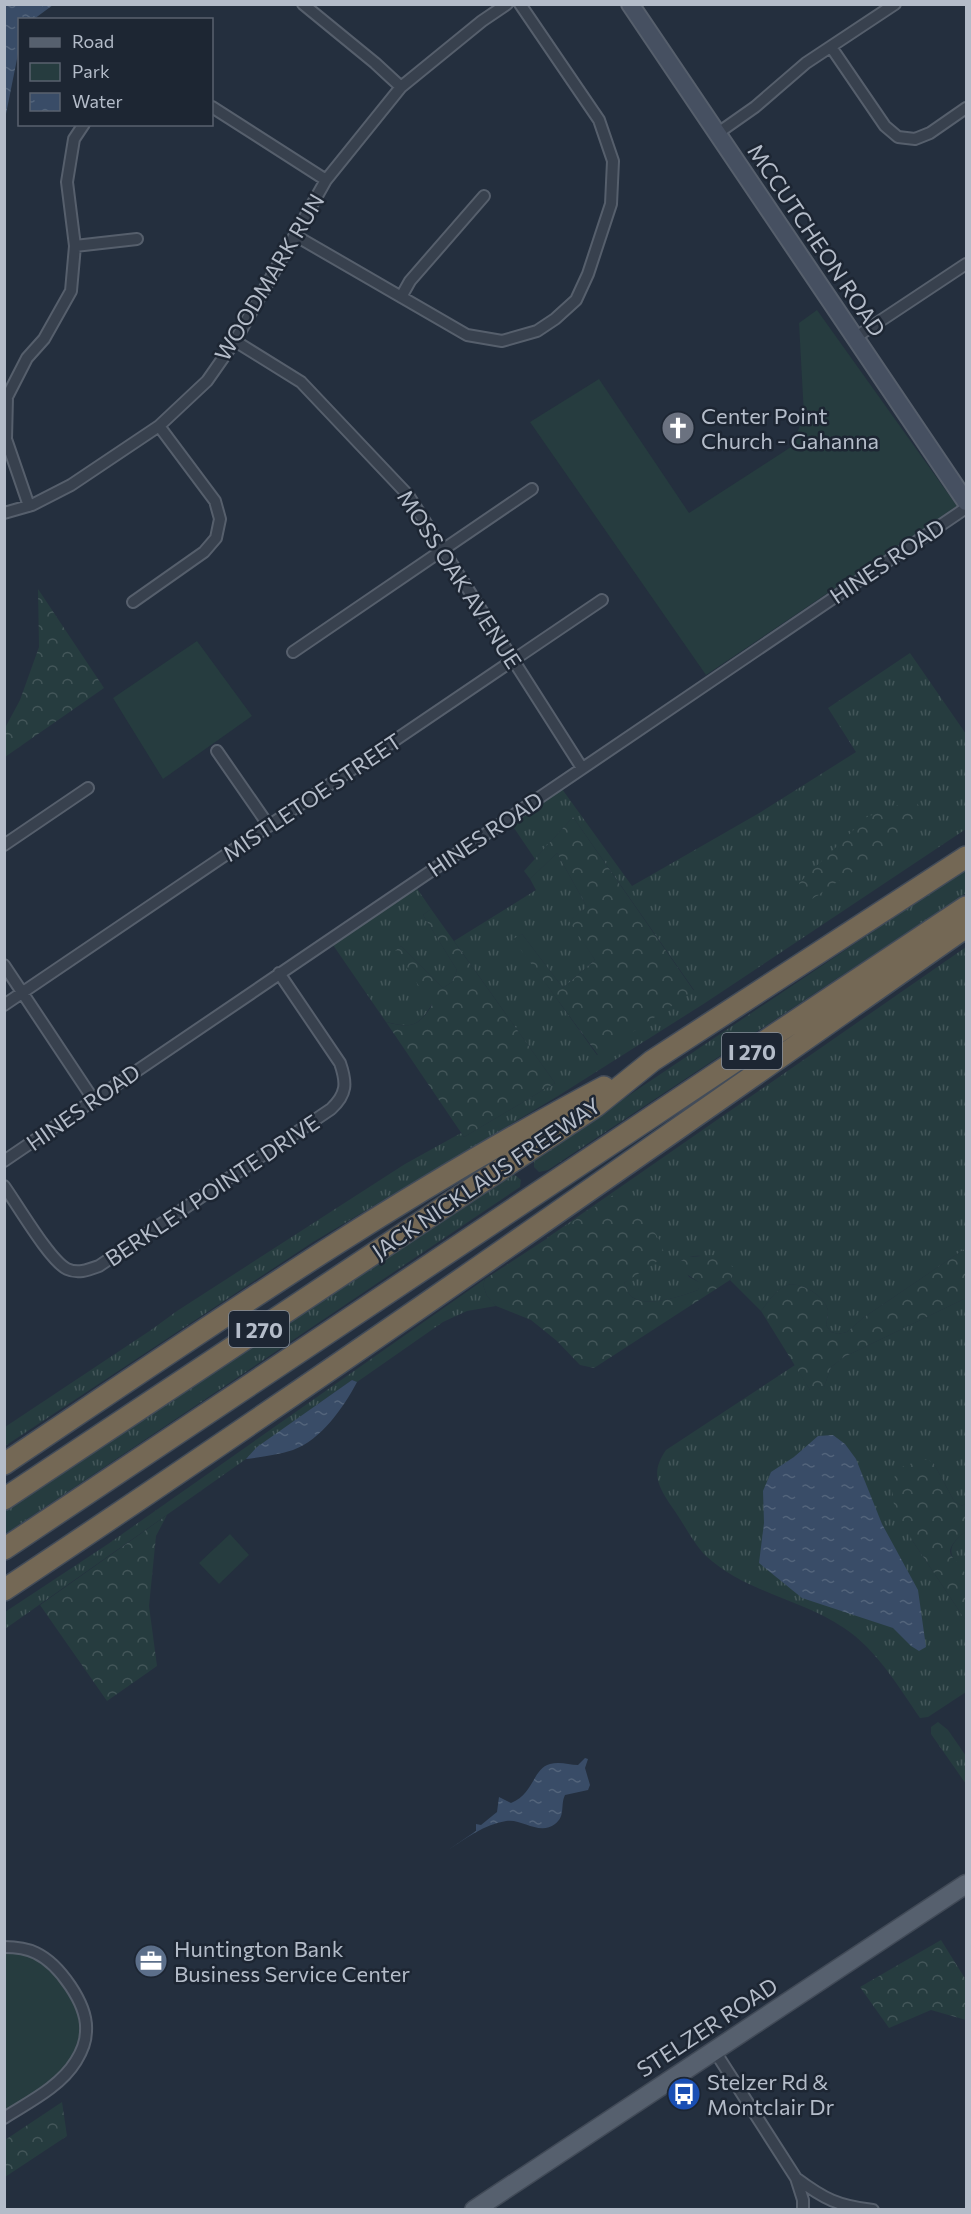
<svg xmlns="http://www.w3.org/2000/svg" width="971" height="2214" font-family="Commissioner,sans-serif">
  <defs>
    <pattern id="grass-tufts" width="24" height="20" patternUnits="userSpaceOnUse" patternTransform="scale(1.5)"><rect width="24" height="20" fill="#263c3f"/><path d="M3 7l-1-3M5 7V3M7 7l1-3M15 17l-1-3M17 17v-4M19 17l1-3" fill="none" stroke="#435659"/></pattern>
    <pattern id="forest-crowns" width="20" height="18" patternUnits="userSpaceOnUse" patternTransform="scale(1.5)"><rect width="20" height="18" fill="#263c3f"/><path d="M2 6a3 3 0 1 1 6 0M12 15a3 3 0 1 1 6 0" fill="none" stroke="#435659"/></pattern>
    <pattern id="water-ripples" width="26" height="14" patternUnits="userSpaceOnUse" patternTransform="scale(1.5)"><rect width="26" height="14" fill="#394c67"/><path d="M2 4q2-2 4 0t4 0M15 11q2-2 4 0t4 0" fill="none" stroke="#53647b"/></pattern>
  </defs>
  <rect width="100%" height="100%" fill="#242f3e"/>
  <path fill="url(#grass-tufts)" d="M910,653L966,734V829L705,1003L558,1096L313,1242L5,1446V1427L151,1330L177,1311L405,1164L461,1133L464,1137L555,1083L454,941L536,890L530,879L557,853L587,907L570,921L595,960L563,988L522,934L514,939L597,1055L694,990L573,817L535,859L510,822L562,789L632,886L761,812L856,752L828,708Z
    M966,869V893L548,1170L539,1172L534,1167V1159Z
    M416,887L431,909L423,915L457,970L452,982L443,988L401,946L396,951L432,1004C418,1028 411,1028 386,1022L333,945Z
    M966,947V1248L863,1318L847,1332L838,1334L831,1332L826,1325C827,1321 828,1315 828,1311C826,1297 802,1282 788,1285C777,1288 768,1302 761,1311L730,1280L734,1274C715,1262 703,1248 681,1261L689,1277L701,1283L698,1290C682,1296 646,1309 631,1296C628,1293 626,1287 624,1283L628,1280L547,1238Z
    M515,1175L521,1180L520,1187L5,1534V1511L506,1177Z
    M485,1279L483,1285L487,1296L496,1306L467,1311L443,1322L357,1382L352,1380L258,1447L246,1459L5,1629V1612L108,1544Z
    M966,1298V1503L962,1506L954,1501L933,1462L912,1540L966,1621V1692L928,1717L920,1718C898,1686 877,1650 844,1628C801,1599 745,1592 706,1556C693,1543 683,1522 672,1507C658,1486 650,1473 666,1450L795,1365L810,1390L824,1387L831,1367L844,1357Z
    M966,1531V1576C950,1556 943,1549 966,1531Z
    M938,1722L948,1730L966,1756V1784L931,1734V1727Z"/>
  <path fill="url(#forest-crowns)" d="M38,589L104,688L5,757V728L20,700L39,647Z
    M914,799L929,820L809,901L799,883L867,817Z
    M573,817L694,991L598,1055L513,939L522,934L563,988L595,960L569,921L587,907L557,853L530,879L524,871Z
    M431,909L555,1083L464,1137L386,1022C410,1028 418,1028 432,1005L395,951L401,946L443,988L452,982L457,970L423,915Z
    M621,1190L629,1192L662,1244L664,1255L655,1263L624,1283C626,1286 628,1293 631,1296C645,1309 682,1296 698,1290L700,1283L679,1269L681,1261L687,1257L717,1255L734,1268V1274L730,1280L594,1368L580,1365L557,1341L531,1320L496,1306L487,1296L483,1285L485,1279Z
    M966,1248V1298L844,1357L831,1367L824,1387L818,1393L810,1390L761,1311C768,1302 777,1288 788,1285C802,1282 826,1297 828,1311C828,1315 827,1321 826,1325L831,1332L838,1334L847,1332L863,1318Z
    M923,1459L933,1462L954,1501L962,1506L966,1503V1531C933,1558 961,1556 966,1577C970,1590 967,1608 966,1621L912,1540L894,1505L892,1487L895,1475L902,1467Z
    M167,1515L156,1536L149,1606L157,1666L107,1701L40,1605Z
    M941,1940L966,1980V2020L931,2010L889,2028L860,1987Z
    M62,2102L67,2136L5,2177V2140Z"/>
  <path fill="#263c3f" d="M817,310L957,506L706,675L530,422L599,379L689,513L791,447L804,416L799,323Z
    M197,641L252,716L163,779L113,698Z
    M230,1534L249,1555L219,1584L199,1563Z
    M4,1947L35,1953L79,2001L86,2031L64,2077L4,2118Z"/>
  <path fill="url(#water-ripples)" d="M5,4L53,5L34,19L20,20L19,49L5,119Z
    M352,1380L357,1382C344,1407 321,1440 293,1450C278,1455 261,1457 246,1459L257,1447Z
    M833,1435L845,1444L856,1459L882,1524L918,1590L926,1647L919,1651L911,1646L893,1628L802,1598L759,1563L764,1523L763,1491L771,1472L794,1457L818,1436Z
    M585,1758L588,1759L585,1768L590,1785L588,1790L565,1795C560,1805 566,1816 555,1824C539,1836 522,1818 506,1821C485,1824 465,1839 448,1850L476,1831V1824L481,1825L497,1812L499,1797L511,1803C534,1794 533,1768 550,1764C560,1761 569,1765 578,1765Z"/>
  <g fill="none" stroke-linecap="round" stroke-linejoin="round">
    <defs>
      <path id="minor" d="M303,4L375,63L401,87
        M831,47L885,126L898,137L915,139L930,133L966,108
        M212,107L326,180
        M718,133L755,107L806,63L895,4
        M296,236L467,335L502,341L537,331L555,319L576,300L588,274L611,204L613,161L599,120L520,4
        M75,246L137,239
        M401,297L410,281L484,196
        M856,337L966,264
        M235,341L301,382L408,495L582,768
        M29,506L6,439L7,397L27,358L44,339L71,291L75,246L67,182L74,139L84,124
        M4,513L32,505L71,485L159,426L207,381L235,341L326,180L401,87L482,21L507,4
        M133,602L204,552L216,538L220,519L215,501L159,426
        M293,652L532,489
        M217,751L269,826
        M4,845L88,788
        M4,965L93,1099
        M4,1005L602,600
        M4,1161L966,508
        M4,1186C17,1204 50,1261 67,1269C78,1274 88,1270 99,1266L331,1109C347,1094 347,1083 340,1063L279,973
        M4,1947C15,1947 26,1948 36,1953C59,1964 88,2004 86,2031C86,2041 81,2053 76,2061C60,2087 29,2102 4,2118
        M714,2050L796,2178L803,2200V2210
        M796,2178C824,2199 838,2206 873,2210"/>
      <path id="secondary" d="M630,4L966,502"/>
      <path id="primary" d="M474,2210L966,1884"/>
      <path id="motorway" d="M4,1464C201,1332 395,1197 604,1087
        M4,1499L596,1106L652,1061L966,857
        M4,1549L966,907
        M4,1590C329,1374 647,1150 966,927"/>
    </defs>
    <use href="#minor" stroke="#565f6c" stroke-width="14"/>
    <use href="#secondary" stroke="#565f6c" stroke-width="20"/>
    <use href="#primary" stroke="#414a57" stroke-width="21"/>
    <use href="#motorway" stroke="#434c59" stroke-width="24"/>
    <use href="#minor" stroke="#38414e" stroke-width="10"/>
    <use href="#secondary" stroke="#465061" stroke-width="16"/>
    <use href="#primary" stroke="#56606e" stroke-width="18"/>
    <use href="#motorway" stroke="#746855" stroke-width="21"/>
  </g>
  <defs>
    <symbol id="church-disc" viewBox="-11 -11 22 22"><circle r="9.5" fill="#6b7280" stroke="#1d2633"/><path d="M-1.2-6h2.4v3.5h3.3v2.4h-3.3V6h-2.4V-.1h-3.3v-2.4h3.3Z" fill="#fff"/></symbol>
    <symbol id="office-disc" viewBox="-11 -11 22 22"><circle r="9.5" fill="#5c6f8a" stroke="#1d2633"/><path d="M-6-3h4V-5.5h4V-3h4V5H-6ZM-1-4.5V-3h2v-1.5ZM-6 0V1H6V0Z" fill="#fff"/></symbol>
    <symbol id="bus-disc" viewBox="-11 -11 22 22"><circle r="9.5" fill="#1a4fb4" stroke="#1d2633"/><path d="M-5-6H5V4H4V6H2V4H-2V6H-4V4H-5ZM-3.5-4V0h7V-4ZM-3.5 1.2v1.5H-2V1.2ZM2 1.2v1.5H3.5V1.2Z" fill="#fff"/></symbol>
  </defs>
  <g fill-rule="evenodd">
    <use href="#church-disc" x="659" y="409" width="38" height="38"/>
    <use href="#office-disc" x="132" y="1942" width="38" height="38"/>
    <use href="#bus-disc" x="665" y="2075" width="38" height="38"/>
  </g>
  <g text-anchor="middle" dominant-baseline="central" stroke-width="5" stroke-linejoin="round" paint-order="stroke">
    <g fill="#1d2633" stroke="#878f9c" stroke-width="1.5">
      <rect x="722" y="1033" width="60" height="36" rx="4.5"/>
      <rect x="229" y="1311" width="60" height="36" rx="4.5"/>
    </g>
    <g font-size="21" font-weight="bold" fill="#b4bcc9">
      <text x="752" y="1051">I 270</text>
      <text x="259" y="1329">I 270</text>
    </g>
    <g font-size="22" fill="#b4bcc9" stroke="#1d2633">
      <text transform="translate(817 240) rotate(56)">MCCUTCHEON ROAD</text>
      <text transform="translate(269 277) rotate(-59)">WOODMARK RUN</text>
      <text transform="translate(887 561) rotate(-34)">HINES ROAD</text>
      <text transform="translate(460 579) rotate(57)">MOSS OAK AVENUE</text>
      <text transform="translate(312 797) rotate(-34)">MISTLETOE STREET</text>
      <text transform="translate(485 834) rotate(-34)">HINES ROAD</text>
      <text transform="translate(83 1107) rotate(-35)">HINES ROAD</text>
      <text transform="translate(486 1178) rotate(-34)">JACK NICKLAUS FREEWAY</text>
      <text transform="translate(212 1190) rotate(-34)">BERKLEY POINTE DRIVE</text>
      <text transform="translate(707 2027) rotate(-33)">STELZER ROAD</text>
    </g>
    <g font-size="22" fill="#b4bcc9" stroke="#1d2633" text-anchor="start">
      <text x="701" y="415">Center Point<tspan x="701" dy="25">Church - Gahanna</tspan></text>
      <text x="174" y="1948">Huntington Bank<tspan x="174" dy="25">Business Service Center</tspan></text>
      <text x="707" y="2081">Stelzer Rd &amp;<tspan x="707" dy="25">Montclair Dr</tspan></text>
    </g>
  </g>
  <rect width="971" height="2214" fill="none" stroke="#b4bcc9" stroke-width="12"/>
  <rect x="18" y="18" width="195" height="108" fill="#1d2633" stroke="#59626f" stroke-width="1.5"/>
  <rect x="30" y="38" width="30" height="9" fill="#56606e" stroke="#59626f" stroke-width="1.5"/>
  <text x="72" y="48" font-size="18" fill="#b4bcc9">Road</text>
  <rect x="30" y="63" width="30" height="18" fill="#263c3f" stroke="#59626f" stroke-width="1.5"/>
  <text x="72" y="78" font-size="18" fill="#b4bcc9">Park</text>
  <rect x="30" y="93" width="30" height="18" fill="url(#water-ripples)" stroke="#59626f" stroke-width="1.5"/>
  <text x="72" y="108" font-size="18" fill="#b4bcc9">Water</text>
</svg>
